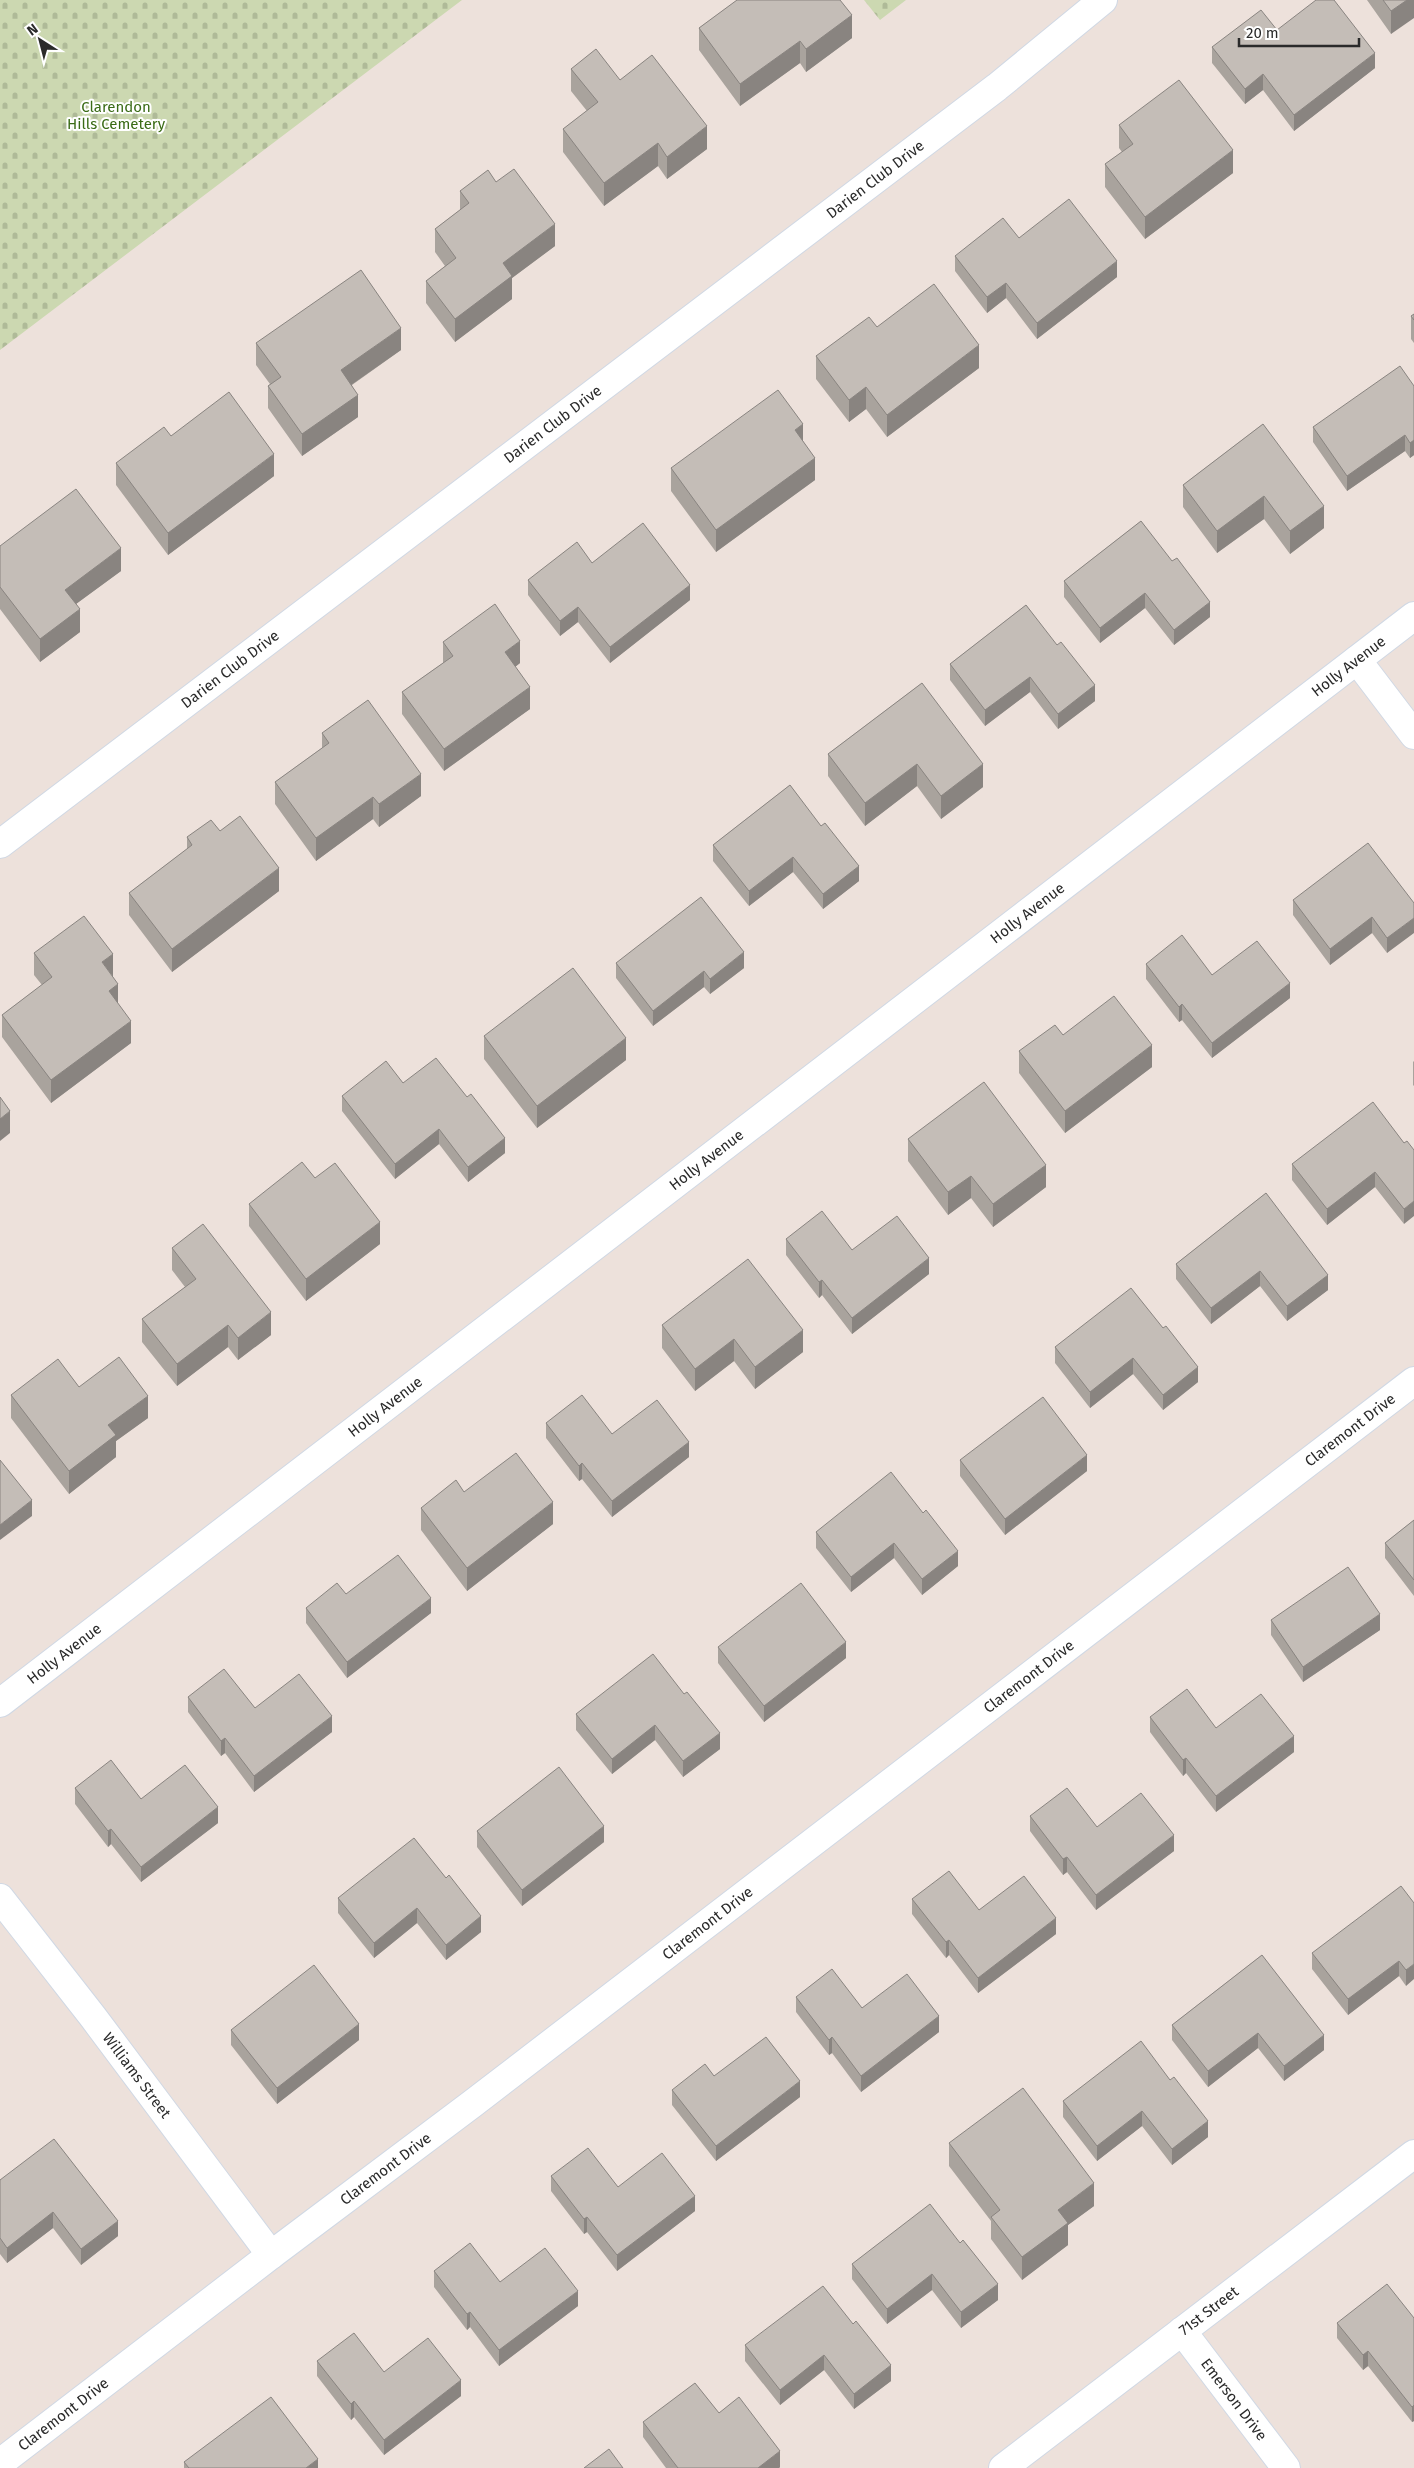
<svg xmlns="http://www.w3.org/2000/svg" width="1414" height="2468" font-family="'Fira Sans',sans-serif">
  <defs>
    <pattern id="cemetery-stones" width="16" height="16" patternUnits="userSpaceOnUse" patternTransform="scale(1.25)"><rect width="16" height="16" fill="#ccd8b1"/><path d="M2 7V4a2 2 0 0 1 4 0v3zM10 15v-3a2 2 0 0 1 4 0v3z" fill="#afba98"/></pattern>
  </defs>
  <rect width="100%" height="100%" fill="#ede1db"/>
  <path fill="url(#cemetery-stones)" d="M0,0H462L0,350Z
    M864,0H906L880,20Z"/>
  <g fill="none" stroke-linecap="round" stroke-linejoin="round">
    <defs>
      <g id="minor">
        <path d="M1357,660L1414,735"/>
        <path id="s1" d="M0,844L997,87L1103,0"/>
        <path id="s2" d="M0,1703L1414,616"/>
        <path id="s3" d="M0,1898L93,2017L271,2255"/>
        <path id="s4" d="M1182,2331L1286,2468"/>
        <path id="s5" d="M0,2463L271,2255L472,2104L1414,1381"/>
        <path id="s6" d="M1003,2468L1414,2154"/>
      </g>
    </defs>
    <use href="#minor" stroke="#d0d8e4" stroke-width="30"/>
    <use href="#minor" stroke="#fff" stroke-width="28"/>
  </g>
  <path fill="#a9a39d" d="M736,0H840L852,38L806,72L800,63L740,106L699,50V28L736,1Z
    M1367,0H1414L1391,34Z
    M1277,30L1375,68L1294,131L1263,90L1245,104L1212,63V47Z
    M571,69L620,80L707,149L667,179L658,166L604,206L563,152V129L587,111L571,91Z
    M1119,125L1233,173L1145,239L1105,187V164L1122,152L1119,148Z
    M496,182L555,246L512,278V299L455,342L426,303V281L445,266L435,252V229L460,210V191Z
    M1019,238L1117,277L1037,339L1006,298L987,313L955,271V256Z
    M1414,314V343L1411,339V316Z
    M877,327L979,368L887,437L866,409L849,422L816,379V356Z
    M256,343L401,350L352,385L358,417L302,456L268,408V386L270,384L256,365Z
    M1414,386V455L1410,458L1405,451L1347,491L1313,442V427Z
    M1263,424L1324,528L1290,554L1264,519L1217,553L1183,507V485Z
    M171,436L274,476L168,555L116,485V463Z
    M803,441L815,480L716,552L671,491V468Z
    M1141,521L1210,617L1174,645L1145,608L1100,643L1064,597V581Z
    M0,546L121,571L76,604L80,632L40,662L0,609Z
    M592,563L690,600L610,663L578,622L560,636L528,595V580Z
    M1026,605L1095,701L1058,729L1030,692L985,726L950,680V664Z
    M443,642L520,663L515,667L530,709L444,771L402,714V692L443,663Z
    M922,683L983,787L941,819L917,786L865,826L828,776V754Z
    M322,733L421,796L379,827L373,819L316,861L275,804V782L322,748Z
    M790,785L859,881L823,909L793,872L749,906L713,861V845Z
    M220,831L279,891L172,972L129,915V893L187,849V837Z
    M1293,900L1414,903L1387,953L1372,933L1330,965L1293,915Z
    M34,953L113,977L118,1004L131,1043L51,1103L2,1037V1015L42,985L34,975Z
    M616,963L744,968L710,994L704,987L653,1026L616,978Z
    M1146,964L1212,975L1290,998L1212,1058L1182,1020L1179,1022L1146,979Z
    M1063,1035L1152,1067L1065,1133L1019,1073V1051Z
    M484,1036L626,1060L537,1128L484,1059Z
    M1414,1061V1086L1413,1085V1062Z
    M403,1083L505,1153L468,1182L439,1144L395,1179L342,1111V1096Z
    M908,1139L1046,1187L993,1227L971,1198L948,1215L908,1161Z
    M1404,1143V1224L1375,1187L1327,1225L1292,1180V1164Z
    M315,1178L380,1244L306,1301L249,1226V1204Z
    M1266,1193L1328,1290L1287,1321L1260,1286L1211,1324L1176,1279V1264Z
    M786,1239L852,1250L929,1274L852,1334L822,1295L819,1298L786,1255Z
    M172,1248L271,1335L238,1360L228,1347L177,1386L142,1342V1319L185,1287L172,1270Z
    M662,1325L803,1352L755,1389L734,1361L695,1391L662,1348Z
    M1163,1328L1198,1382L1163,1410L1133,1374L1090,1408L1055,1363V1347Z
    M79,1387L148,1418L116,1441V1457L69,1494L11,1418V1395Z
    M546,1423L612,1434L689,1457L612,1517L582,1479L579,1481L546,1438Z
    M960,1460L1087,1471L1005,1535L960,1476Z
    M464,1492L553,1524L467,1591L421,1530V1508Z
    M923,1513L958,1566L922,1595L894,1558L851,1592L816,1548V1532Z
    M1414,1520V1596L1385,1558V1543Z
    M346,1594L431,1613L347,1678L306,1623V1608Z
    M1271,1620L1380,1630L1303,1682L1271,1635Z
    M718,1647L846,1658L764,1722L718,1663Z
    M684,1694L720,1749L683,1777L655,1740L612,1774L576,1730V1714Z
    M188,1697L255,1708L332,1732L254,1792L225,1753L221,1756L188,1712Z
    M1150,1717L1216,1728L1294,1752L1216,1812L1186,1773L1183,1776L1150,1732Z
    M75,1788L141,1799L218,1823L141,1882L111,1844L108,1847L75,1804Z
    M1030,1816L1097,1827L1174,1851L1096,1910L1067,1872L1063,1875L1030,1831Z
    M477,1831L604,1842L522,1906L477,1847Z
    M446,1878L481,1932L446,1960L417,1923L374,1958L338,1913V1898Z
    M912,1899L979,1910L1056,1934L978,1993L949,1955L946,1958L912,1914Z
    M1414,1903L1406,1986L1399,1976L1348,2015L1312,1969V1953Z
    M1262,1955L1324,2050L1284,2081L1258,2048L1208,2087L1172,2040V2025Z
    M796,1997L862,2008L939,2032L861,2092L832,2053L829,2055L796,2012Z
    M231,2030L359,2040L277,2104L231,2045Z
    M1170,2080L1208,2137L1172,2165L1142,2126L1097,2161L1063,2117V2101Z
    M672,2090L800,2097L716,2161L672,2105Z
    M949,2143L1094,2206L1068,2225V2245L1022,2280L991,2239V2221L949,2166Z
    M551,2176L618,2187L695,2211L617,2271L587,2232L584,2234L551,2191Z
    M0,2180L118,2236L81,2265L53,2228L7,2263L0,2254Z
    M960,2243L998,2300L961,2328L932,2290L887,2324L852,2279V2264Z
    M434,2271L500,2282L578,2306L499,2366L470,2327L467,2330L434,2287Z
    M1414,2318V2421L1412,2422L1368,2366L1363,2370L1337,2338V2323Z
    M853,2324L891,2381L854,2409L824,2370L780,2405L745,2361V2345Z
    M317,2361L384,2372L461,2396L384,2455L354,2417L351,2420L317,2376Z
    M719,2413L780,2467L779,2468H666L643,2437V2422Z
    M184,2462L318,2468H184Z"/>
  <path fill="#898480" d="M1407,0H1414V18L1391,34V11Z
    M852,15V38L806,72V49Z
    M800,41V63L740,106V84Z
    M1375,53V68L1294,131V115Z
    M1263,74V90L1245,104V89Z
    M707,126V149L667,179V157Z
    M658,143V166L604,206V183Z
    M1233,150V173L1145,239V217Z
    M555,224V246L512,278V299L455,342V319L503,263Z
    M1117,261V277L1037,339V323Z
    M1006,283V298L987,313V297Z
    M401,328V350L341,392V370Z
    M979,345V368L887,437V415Z
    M866,387V409L849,422V400Z
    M358,395V417L302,456V434Z
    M803,424V446L795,430Z
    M1405,435V451L1347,491V476Z
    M1414,440V455L1410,458V443Z
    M274,454V476L168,555V533Z
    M815,458V480L716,552V530Z
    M1264,496V519L1217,553V531Z
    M1324,506V528L1290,554V531Z
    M121,548V571L65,612V590Z
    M690,585V600L610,663V647Z
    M1145,593V608L1100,643V628Z
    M1210,602V617L1174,645V630Z
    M578,607V622L560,636V621Z
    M80,609V632L40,662V639Z
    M520,641V663L505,675V652Z
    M1030,677V692L985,726V710Z
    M1095,685V701L1058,729V714Z
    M530,687V709L444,771V749Z
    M917,764V786L865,826V803Z
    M983,764V787L941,819V796Z
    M421,774V796L379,827V804Z
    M373,797V819L316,861V838Z
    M793,857V872L749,906V891Z
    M859,866V881L823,909V894Z
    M279,868V891L172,972V949Z
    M1372,917V933L1330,965V949Z
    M1414,918V933L1387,953V938Z
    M744,952V968L710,994V979Z
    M113,954V977L102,962Z
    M704,971V987L653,1026V1011Z
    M1290,983V998L1212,1058V1043Z
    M118,984V1006L109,991Z
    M1182,1004V1020L1179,1022V1007Z
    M131,1021V1043L51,1103V1080Z
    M626,1038V1060L537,1128V1106Z
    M1152,1045V1067L1065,1133V1111Z
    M10,1111V1133L0,1141V1119Z
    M439,1129V1144L395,1179V1164Z
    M505,1138V1153L468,1182V1167Z
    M1046,1165V1187L993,1227V1204Z
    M1375,1172V1187L1327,1225V1209Z
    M971,1176V1198L948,1215V1192Z
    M1414,1201V1216L1404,1224V1209Z
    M380,1222V1244L306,1301V1279Z
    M929,1258V1274L852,1334V1318Z
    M1260,1271V1286L1211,1324V1308Z
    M1328,1275V1290L1287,1321V1306Z
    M822,1280V1295L819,1298V1282Z
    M271,1312V1335L238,1360V1338Z
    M228,1325V1347L177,1386V1364Z
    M803,1330V1352L755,1389V1367Z
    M734,1339V1361L695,1391V1369Z
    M1133,1358V1374L1090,1408V1392Z
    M1198,1367V1382L1163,1410V1395Z
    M148,1396V1418L116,1441V1457L69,1494V1471L108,1425Z
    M689,1442V1457L612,1517V1501Z
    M1087,1455V1471L1005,1535V1519Z
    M582,1463V1479L579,1481V1466Z
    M32,1500V1516L0,1540V1525Z
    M553,1502V1524L467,1591V1568Z
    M894,1543V1558L851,1592V1577Z
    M958,1551V1566L922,1595V1579Z
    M431,1598V1613L347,1678V1662Z
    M1380,1614V1630L1303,1682V1667Z
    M846,1642V1658L764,1722V1706Z
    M332,1716V1732L254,1792V1776Z
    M655,1725V1740L612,1774V1759Z
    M720,1733V1749L683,1777V1761Z
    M1294,1736V1752L1216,1812V1796Z
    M225,1738V1753L221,1756V1741Z
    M1186,1758V1773L1183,1776V1760Z
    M218,1807V1823L141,1882V1867Z
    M604,1826V1842L522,1906V1890Z
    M111,1829V1844L108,1847V1831Z
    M1174,1835V1851L1096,1910V1895Z
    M1067,1857V1872L1063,1875V1859Z
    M417,1908V1923L374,1958V1943Z
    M481,1916V1932L446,1960V1945Z
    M1056,1918V1934L978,1993V1978Z
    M949,1940V1955L946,1958V1942Z
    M1399,1961V1976L1348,2015V1999Z
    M1414,1964V1979L1406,1986V1970Z
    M939,2016V2032L861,2092V2076Z
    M359,2024V2040L277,2104V2088Z
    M1258,2033V2048L1208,2087V2071Z
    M1324,2035V2050L1284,2081V2066Z
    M832,2037V2053L829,2055V2040Z
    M800,2081V2097L716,2161V2146Z
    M1142,2111V2126L1097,2161V2146Z
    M1208,2121V2137L1172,2165V2149Z
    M1094,2183V2206L1068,2225V2245L1022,2280V2257L1058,2210Z
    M695,2196V2211L617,2271V2255Z
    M53,2212V2228L7,2263V2248Z
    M587,2217V2232L584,2234V2219Z
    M118,2221V2236L81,2265V2249Z
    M932,2274V2290L887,2324V2309Z
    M998,2284V2300L961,2328V2312Z
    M578,2291V2306L499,2366V2350Z
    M470,2312V2327L467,2330V2314Z
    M1368,2351V2366L1363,2370V2355Z
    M824,2355V2370L780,2405V2390Z
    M891,2365V2381L854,2409V2394Z
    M461,2380V2396L384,2455V2440Z
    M354,2401V2417L351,2420V2404Z
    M1414,2405V2421L1412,2422V2407Z
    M780,2451V2467L779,2468H758Z
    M318,2459V2468H306Z"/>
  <path fill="#c4bdb7" stroke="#898480" d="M737,0H840L852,15L806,49L800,41L740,84L699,28Z
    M1316,0H1334L1375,53L1294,115L1263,74L1245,89L1212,47L1261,10L1277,30Z
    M1383,0H1407L1391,11Z
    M596,49L620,80L652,55L707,126L667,157L658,143L604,183L563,129L598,102L571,69Z
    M1179,80L1233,150L1145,217L1105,164L1133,144L1119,125Z
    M514,169L555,224L503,263L512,276L455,319L426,281L456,258L435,229L469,203L460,191L488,170L496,182Z
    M1069,199L1117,261L1037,323L1006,283L987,297L955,256L1003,218L1019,238Z
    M361,270L401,328L341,370L358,395L302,434L268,386L281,377L256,343Z
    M934,284L979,345L887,415L866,387L849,400L816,356L869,317L877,327Z
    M1414,314V320L1411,316Z
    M1400,366L1414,386V440L1410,443L1405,435L1347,476L1313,427Z
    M778,390L803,424L795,430L815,458L716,530L671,468Z
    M229,392L274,454L168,533L116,463L164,427L171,436Z
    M1263,424L1324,506L1290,531L1264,496L1217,531L1183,485Z
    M76,489L121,548L65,590L80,609L40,639L0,587V546Z
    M1141,521L1172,561L1177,558L1210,602L1174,630L1145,593L1100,628L1064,581Z
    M643,523L690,585L610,647L578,607L560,621L528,580L577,542L592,563Z
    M495,604L520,641L505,652L530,687L444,749L402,692L453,656L443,642Z
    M1026,605L1057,645L1061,642L1095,685L1058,714L1030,677L985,710L950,664Z
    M922,683L983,764L941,796L917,764L865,803L828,754Z
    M368,700L421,774L379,804L373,797L316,838L275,782L329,743L322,733Z
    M790,785L821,826L825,823L859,866L823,894L793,857L749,891L713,845Z
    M240,816L279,868L172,949L129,893L192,845L187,837L211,820L220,831Z
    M1368,843L1414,903V918L1387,938L1372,917L1330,949L1293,900Z
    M701,897L744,952L710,979L704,971L653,1011L616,963Z
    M84,916L113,954L102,962L118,984L109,991L131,1021L51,1080L2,1015L52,977L34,953Z
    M1182,935L1212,975L1257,941L1290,983L1212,1043L1182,1004L1179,1007L1146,964Z
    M573,968L626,1038L537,1106L484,1036Z
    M1114,996L1152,1045L1065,1111L1019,1051L1055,1025L1063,1035Z
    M436,1058L467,1097L471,1094L505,1138L468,1167L439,1129L395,1164L342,1096L386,1061L403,1083Z
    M984,1082L1046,1165L993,1204L971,1176L948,1192L908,1139Z
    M0,1097L10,1111L0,1119Z
    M1373,1102L1404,1143L1407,1141L1414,1150V1201L1404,1209L1375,1172L1327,1209L1292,1164Z
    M302,1162L315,1178L335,1163L380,1222L306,1279L249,1204Z
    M1266,1193L1328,1275L1287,1306L1260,1271L1211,1308L1176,1264Z
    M822,1211L852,1250L897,1216L929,1258L852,1318L822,1280L819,1282L786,1239Z
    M203,1224L271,1312L238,1338L228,1325L177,1364L142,1319L196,1279L172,1248Z
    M748,1259L803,1330L755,1367L734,1339L695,1369L662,1325Z
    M1131,1288L1163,1328L1166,1326L1198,1367L1163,1395L1133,1358L1090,1392L1055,1347Z
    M119,1357L148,1396L108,1425L116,1435L69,1471L11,1395L58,1359L79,1387Z
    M582,1395L612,1434L657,1400L689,1442L612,1501L582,1463L579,1466L546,1423Z
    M1043,1397L1087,1455L1005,1519L960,1460Z
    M516,1453L553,1502L467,1568L421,1508L456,1480L464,1492Z
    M0,1460L32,1500L0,1525Z
    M891,1472L923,1513L926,1510L958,1551L922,1579L894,1543L851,1577L816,1532Z
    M1414,1520V1580L1385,1543Z
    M398,1555L431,1598L347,1662L306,1608L337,1583L346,1594Z
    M1348,1567L1380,1614L1303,1667L1271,1620Z
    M801,1583L846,1642L764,1706L718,1647Z
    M653,1654L684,1694L687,1692L720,1733L683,1761L655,1725L612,1759L576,1714Z
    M224,1669L255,1708L299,1674L332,1716L254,1776L225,1738L221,1741L188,1697Z
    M1187,1689L1216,1728L1261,1694L1294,1736L1216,1796L1186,1758L1183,1760L1150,1717Z
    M111,1760L141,1799L185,1765L218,1807L141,1867L111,1829L108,1831L75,1788Z
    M559,1767L604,1826L522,1890L477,1831Z
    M1067,1788L1097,1827L1141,1793L1174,1835L1096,1895L1067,1857L1063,1859L1030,1816Z
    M414,1838L446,1878L449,1875L481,1916L446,1945L417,1908L374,1943L338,1898Z
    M949,1871L979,1910L1024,1876L1056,1918L978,1978L949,1940L946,1942L912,1899Z
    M1401,1886L1414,1903V1964L1406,1970L1399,1961L1348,1999L1312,1953Z
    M1262,1955L1324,2035L1284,2066L1258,2033L1208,2071L1172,2025Z
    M314,1965L359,2024L277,2088L231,2030Z
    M832,1969L862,2008L907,1974L939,2016L861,2076L832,2037L829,2040L796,1997Z
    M766,2037L800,2081L716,2146L672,2090L705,2064L714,2076Z
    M1141,2041L1170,2080L1174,2077L1208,2121L1172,2149L1142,2111L1097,2146L1063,2101Z
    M1023,2088L1094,2183L1058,2210L1068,2223L1022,2257L991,2217L1000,2210L949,2143Z
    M54,2139L118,2221L81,2249L53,2212L7,2248L0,2238V2180Z
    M588,2148L618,2187L662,2153L695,2196L617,2255L587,2217L584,2219L551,2176Z
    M930,2204L960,2243L963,2240L998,2284L961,2312L932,2274L887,2309L852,2264Z
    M470,2243L500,2282L545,2248L578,2291L499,2350L470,2312L467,2314L434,2271Z
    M1387,2284L1414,2318V2405L1412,2407L1368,2351L1363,2355L1337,2323Z
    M823,2286L853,2324L856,2321L891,2365L854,2394L824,2355L780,2390L745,2345Z
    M354,2333L384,2372L428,2338L461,2380L384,2440L354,2401L351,2404L317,2361Z
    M695,2383L719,2413L739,2397L780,2451L758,2468H678L643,2422Z
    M271,2397L318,2459L306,2468H189L184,2462Z
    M609,2449L623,2468H584Z"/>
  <g text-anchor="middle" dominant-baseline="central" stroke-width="4" stroke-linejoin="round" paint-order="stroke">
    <g font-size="15" fill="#3a6b16" stroke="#fff">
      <text x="116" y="107">Clarendon<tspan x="116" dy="17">Hills Cemetery</tspan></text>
    </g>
    <g font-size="15" fill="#2a2a2a" stroke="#fff">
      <text stroke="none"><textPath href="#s1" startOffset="1099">Darien Club Drive</textPath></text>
      <text stroke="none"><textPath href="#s1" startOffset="694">Darien Club Drive</textPath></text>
      <text stroke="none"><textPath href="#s2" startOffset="1701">Holly Avenue</textPath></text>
      <text stroke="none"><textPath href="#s1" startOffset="289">Darien Club Drive</textPath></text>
      <text stroke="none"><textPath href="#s2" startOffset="1296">Holly Avenue</textPath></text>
      <text stroke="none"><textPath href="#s2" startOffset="891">Holly Avenue</textPath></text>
      <text stroke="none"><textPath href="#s2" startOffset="486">Holly Avenue</textPath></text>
      <text stroke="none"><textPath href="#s5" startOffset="1700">Claremont Drive</textPath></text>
      <text stroke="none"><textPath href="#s2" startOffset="81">Holly Avenue</textPath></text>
      <text stroke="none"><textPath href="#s5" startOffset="1295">Claremont Drive</textPath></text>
      <text stroke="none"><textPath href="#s5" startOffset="890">Claremont Drive</textPath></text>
      <text stroke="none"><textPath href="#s3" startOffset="224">Williams Street</textPath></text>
      <text stroke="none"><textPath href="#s5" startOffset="485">Claremont Drive</textPath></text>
      <text stroke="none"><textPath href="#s6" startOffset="259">71st Street</textPath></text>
      <text stroke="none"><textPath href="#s4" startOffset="86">Emerson Drive</textPath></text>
      <text stroke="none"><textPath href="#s5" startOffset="80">Claremont Drive</textPath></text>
    </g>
  </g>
  <g transform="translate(40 40) rotate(324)" stroke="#ffffff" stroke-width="4" paint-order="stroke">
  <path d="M0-4L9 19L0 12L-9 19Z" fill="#2a2a2a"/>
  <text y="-8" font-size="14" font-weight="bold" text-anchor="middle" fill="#2a2a2a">N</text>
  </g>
  <path d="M1239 38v8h120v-8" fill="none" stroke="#2a2a2a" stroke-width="2.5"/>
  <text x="1246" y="38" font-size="15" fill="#2a2a2a" stroke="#ffffff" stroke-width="4" paint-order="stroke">20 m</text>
</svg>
